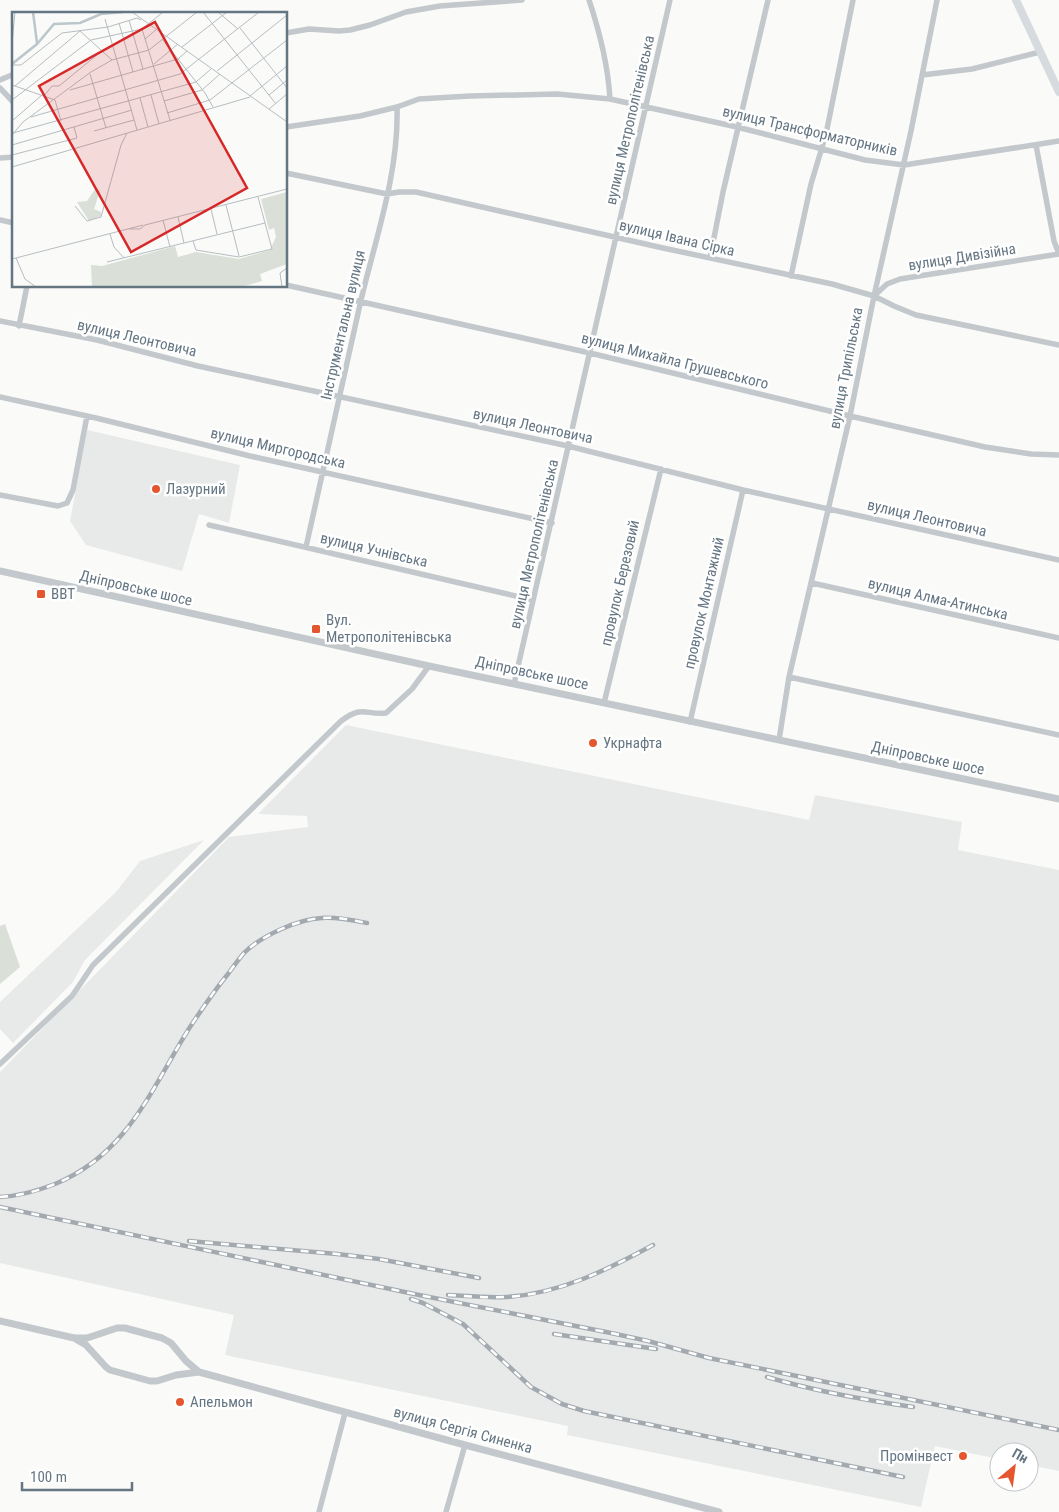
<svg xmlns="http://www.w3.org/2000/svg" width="1059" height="1512" font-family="'Roboto Condensed',sans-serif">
  <rect width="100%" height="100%" fill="#fafaf8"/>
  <path fill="#e8e9e9" d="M87,430L240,465L229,523L199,514L182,571L86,545L70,521Z
    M346,725L809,820L815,795L962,822L958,850L1059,870V1471L1029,1465V1452H999V1459L935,1446L921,1507L567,1435L568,1426L225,1355L234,1315L0,1263V1072L229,837L308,827L307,816L258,814Z
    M204,840L85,960L73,982L13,1043L0,1029V1002L116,892L140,861Z"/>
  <path fill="#dadfd7" d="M5,924L20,967L0,984V926Z"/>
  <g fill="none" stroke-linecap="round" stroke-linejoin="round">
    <path stroke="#c3c8cc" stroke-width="5.5" d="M589,0C600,33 608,64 610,99
      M286,33L309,29L339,31L350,30L370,25L406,12L440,6L522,0
      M922,75L972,69L1040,52
      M0,80L14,74
      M0,88L14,103
      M286,127L360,116L397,107L419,99L470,96L557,94L610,99L737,127L865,160L904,165L1059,141
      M1036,145L1054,241L1059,254
      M0,158L14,157
      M286,173L387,194L399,192H416L663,248L832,284L874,296L894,306L916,315L1059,345
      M0,220L14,223
      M710,258L723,192L768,0
      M791,276L811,184L826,134L853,0
      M286,285L590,353L850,416L985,447L1031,454L1059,455
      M874,296L887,284L900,279L1059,254
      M0,321L97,340L198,366L568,446L743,490L1059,560
      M19,326L27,286
      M0,397L96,418L250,456L552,523
      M0,495L58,506L67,503L73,490L87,416
      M209,525L533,600
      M306,547C325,465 342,382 361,300C376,237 399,172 397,107
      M812,583L1059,638
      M789,677L1059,735
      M514,684L670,0
      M604,703L661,469
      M690,722L743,490
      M779,740L789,677L850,416L874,296L911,131L937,0
      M0,1064L72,996L93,965L341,721C363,705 364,715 386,713L412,689L429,666
      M319,1512L345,1413
      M446,1512L465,1445"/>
    <path stroke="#c3c8cc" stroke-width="7" d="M0,571L429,666L1059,799
      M0,1321L74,1338H87L117,1328H125L162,1338L171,1343L186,1361L199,1372
      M74,1338L86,1345L106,1367L110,1370L150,1381H157L176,1375L199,1372L465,1445L719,1512"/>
    <path stroke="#d6dbdf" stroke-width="8" d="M1016,0L1059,92"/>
    <defs>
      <path id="rail" d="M0,1197C20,1196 37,1191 55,1184C128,1154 151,1089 190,1027C202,1009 214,991 228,974C233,967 238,960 244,953C261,936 298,919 322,918C338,917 352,920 367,923
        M0,1207L419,1295L611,1333L648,1341L709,1358L1059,1430
        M189,1241L337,1254L379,1259L479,1278
        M448,1295C467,1296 487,1298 506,1297C559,1294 607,1270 653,1245
        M411,1299L423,1303L463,1324L531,1387L562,1404L584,1411L903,1477
        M554,1334L656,1349
        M767,1377C815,1391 864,1400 913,1407"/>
    </defs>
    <use href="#rail" stroke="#a2aab0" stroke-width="4.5"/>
    <use href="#rail" stroke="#fff" stroke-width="2.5" stroke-dasharray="8" stroke-linecap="butt"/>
  </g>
  <g fill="#e4572e" stroke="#fff" stroke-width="2">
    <circle cx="156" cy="489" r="5"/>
    <rect x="36" y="589" width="10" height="10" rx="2.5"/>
    <rect x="311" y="624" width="10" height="10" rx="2.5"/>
    <circle cx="593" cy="743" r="5"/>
    <circle cx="180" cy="1402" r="5"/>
    <circle cx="963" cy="1456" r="5"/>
  </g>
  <g text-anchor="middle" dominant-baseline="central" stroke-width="5" stroke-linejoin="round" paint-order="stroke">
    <g font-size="15" fill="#657683" stroke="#fff">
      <text transform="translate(630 120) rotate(-77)">вулиця Метрополітенівська</text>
      <text transform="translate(810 131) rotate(13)">вулиця Трансформаторників</text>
      <text transform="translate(677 238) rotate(13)">вулиця Івана Сірка</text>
      <text transform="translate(962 257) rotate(-9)">вулиця Дивізійна</text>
      <text transform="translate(343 325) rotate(-77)">Інструментальна вулиця</text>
      <text transform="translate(137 338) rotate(13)">вулиця Леонтовича</text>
      <text transform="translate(675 361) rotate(14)">вулиця Михайла Грушевського</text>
      <text transform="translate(846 368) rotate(-79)">вулиця Трипільська</text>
      <text transform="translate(533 426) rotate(12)">вулиця Леонтовича</text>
      <text transform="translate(278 448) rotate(13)">вулиця Миргородська</text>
      <text transform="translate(927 518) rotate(13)">вулиця Леонтовича</text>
      <text transform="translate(534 544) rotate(-77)">вулиця Метрополітенівська</text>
      <text transform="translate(374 550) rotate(13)">вулиця Учнівська</text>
      <text transform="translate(620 583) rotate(-77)">провулок Березовий</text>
      <text transform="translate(136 588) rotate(13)">Дніпровське шосе</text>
      <text transform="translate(938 599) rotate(13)">вулиця Алма-Атинська</text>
      <text transform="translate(704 603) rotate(-77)">провулок Монтажний</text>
      <text transform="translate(532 673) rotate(12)">Дніпровське шосе</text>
      <text transform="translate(928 758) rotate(12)">Дніпровське шосе</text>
      <text transform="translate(463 1430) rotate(15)">вулиця Сергія Синенка</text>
    </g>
    <g font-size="15" fill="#657683" stroke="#fff" text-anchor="start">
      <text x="166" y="489">Лазурний</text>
      <text x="51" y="594">ВВТ</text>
      <text x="326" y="620">Вул.<tspan x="326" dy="17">Метрополітенівська</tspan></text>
      <text x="603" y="743">Укрнафта</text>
      <text x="190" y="1402">Апельмон</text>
      <text x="953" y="1456" text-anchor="end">Промінвест</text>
    </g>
  </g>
  <g transform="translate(12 12)">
    <rect width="275" height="275" fill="#fafaf8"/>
    <path d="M84,176L88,179L82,197L89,200V204L77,209L65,190L75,189ZM275,180V252L248,262L250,269L229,275H80L79,253L90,254L163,234L166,245L184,240L227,247L258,238L264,225L262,216L257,218L249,187Z" fill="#dadfd7"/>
    <path fill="none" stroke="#bbc7cb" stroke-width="2.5" d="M21,0L25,31M0,52L25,32L42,12L68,11L89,2L111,0"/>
    <path fill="none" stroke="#b5bdc2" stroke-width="1" d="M120,0L275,110M191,0L264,92M206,0L226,17M93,7L125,118M117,8L131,57M107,11L121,60M228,16L275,76M130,17L158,108M68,19L100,48M133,27L145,17M150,27L193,81L201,95M0,31L3,0M170,35L215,0M142,52L166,32M0,53H9L50,21L96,15L125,6L129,8M205,59L275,3M78,62L94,116M0,73L43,88L49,109M3,74L68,19M58,78L166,47L175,39M139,83L147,112M257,83L275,68M32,84L40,74H47L91,38M238,84L275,54M128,86L136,115M0,88L79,28L130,17L151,0M152,89L190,78L208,62M257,97L275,82M155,101L198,88L275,28M19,105L168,62L247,0M0,109L30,83M82,119L122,108M1,121L184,70L199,57M0,123L11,110L79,60L100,48L137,38L185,0M0,133L120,98M0,143L65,126L62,115M0,155L238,85M214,193L227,244M63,194L75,209L89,205L109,133L115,121M199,197L205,222M166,205L172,231M151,208L158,235M117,217H128L133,213L275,177M98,222L102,235L112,246M181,229L184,238L227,245L260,237L246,185M4,246L13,267L24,275M0,247L131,213M95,250L253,211M270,275L268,261L275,256"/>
    <path fill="#d62828" fill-opacity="0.15" stroke="#d62828" stroke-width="2.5" d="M143,10L235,176L119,240L27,74Z"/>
    <rect width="275" height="275" fill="none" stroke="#657683" stroke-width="2.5"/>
  </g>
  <g transform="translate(1014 1467) rotate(29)"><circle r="24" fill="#ffffff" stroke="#c1c8cd"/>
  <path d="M0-4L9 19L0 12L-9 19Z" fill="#e4572e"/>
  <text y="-8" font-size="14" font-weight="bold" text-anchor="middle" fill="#657683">Пн</text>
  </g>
  <path d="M22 1482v8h110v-8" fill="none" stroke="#657683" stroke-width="2.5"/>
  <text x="30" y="1482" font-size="15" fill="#657683" stroke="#ffffff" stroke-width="4" paint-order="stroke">100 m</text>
</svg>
